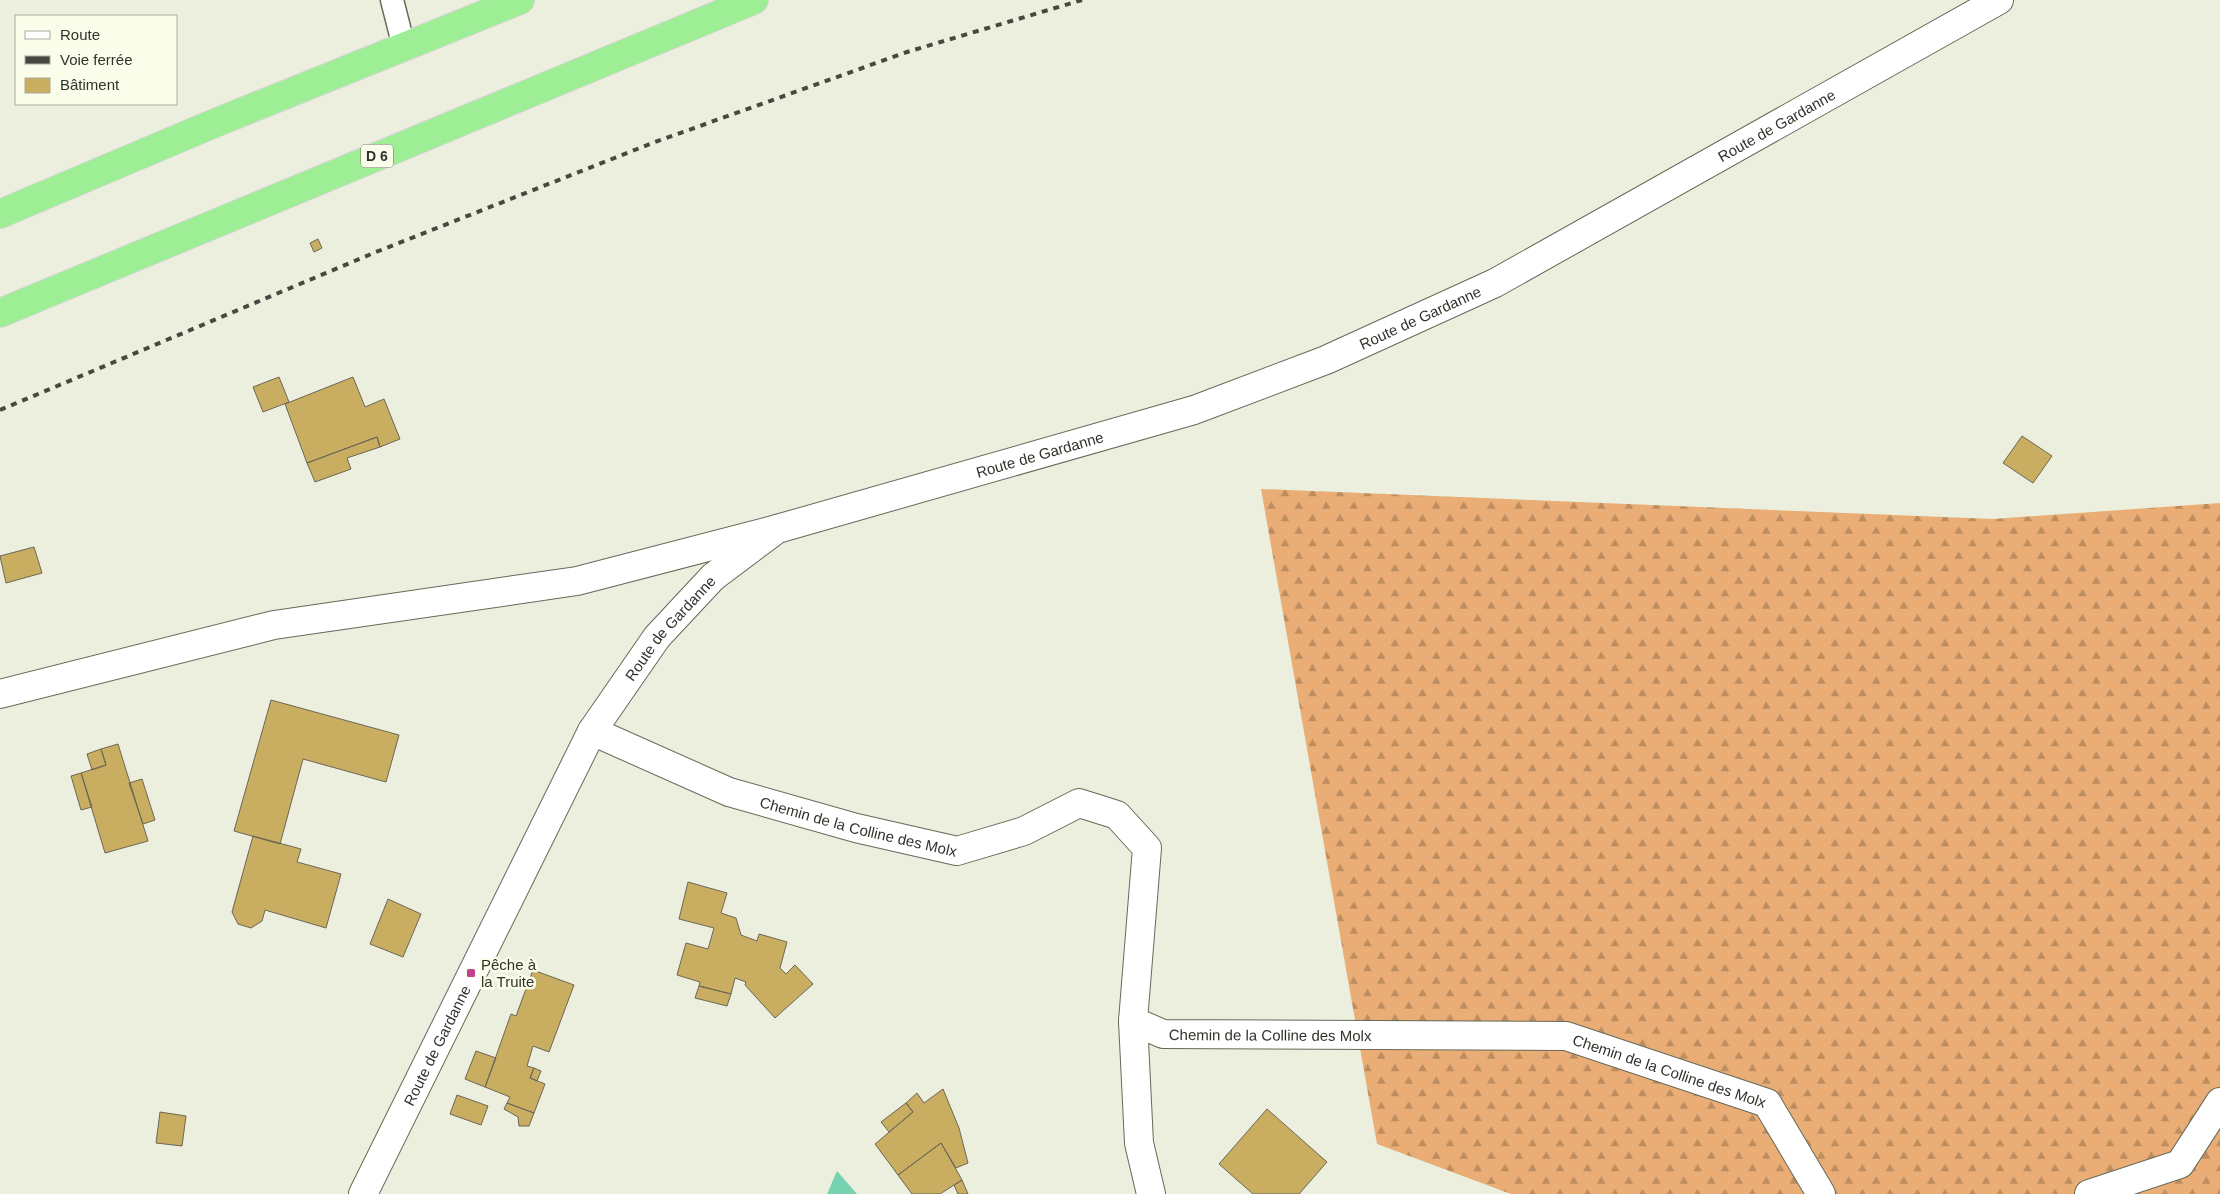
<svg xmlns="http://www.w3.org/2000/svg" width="2220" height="1194" font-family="Arial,sans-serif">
  <defs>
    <pattern id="forest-firs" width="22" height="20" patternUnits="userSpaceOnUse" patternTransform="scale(1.25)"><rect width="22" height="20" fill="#e9ad75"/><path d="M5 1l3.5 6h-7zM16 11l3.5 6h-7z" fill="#bd8d60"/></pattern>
  </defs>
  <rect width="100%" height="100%" fill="#ecefdd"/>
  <path fill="url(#forest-firs)" d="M1261,489L1993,519L2220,503V1194H1511L1377,1144Z"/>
  <path fill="#77d2b1" d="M837,1171L857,1194H827Z"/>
  <path fill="#c9ad61" stroke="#6b6657" d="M318,239L322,248L314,252L310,243Z
    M279,377L289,402L263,412L253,387Z
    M353,377L365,407L384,399L400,439L380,447L377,437L307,463L285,404Z
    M2022,436L2052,456L2033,483L2003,463Z
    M377,437L380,447L347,458L351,469L315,482L307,463Z
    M34,547L42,573L6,583L0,556Z
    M271,700L399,735L386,782L303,759L280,844L234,831Z
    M118,744L148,841L105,853L81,773L106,765L101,749Z
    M101,749L106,765L92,770L87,754Z
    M81,773L92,807L81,810L71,776Z
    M142,779L155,820L143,824L129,783Z
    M253,836L301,849L297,862L341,874L326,928L265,910L262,921L251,928L238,924L232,912Z
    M688,882L727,893L721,913L736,918L741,935L757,941L759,934L787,942L780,968L786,974L795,965L813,984L775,1018L745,985L746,982L735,978L731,994L699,986L700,982L677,975L686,943L708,949L714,928L679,919Z
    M388,899L421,914L403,957L370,944Z
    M533,970L574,985L549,1052L533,1046L527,1066L534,1068L530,1078L545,1084L534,1113L507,1103L510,1097L485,1087L511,1014L516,1016Z
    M699,986L731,994L727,1006L695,998Z
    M476,1051L496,1058L485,1087L465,1079Z
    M534,1068L541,1071L537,1081L530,1078Z
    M943,1089L959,1128L968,1163L956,1168L941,1143L898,1175L875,1144L913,1112L906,1103L917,1093L924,1103Z
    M457,1095L488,1106L481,1125L450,1114Z
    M507,1103L534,1113L529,1126H519L518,1117L504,1109Z
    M906,1103L913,1112L889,1132L881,1122Z
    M1267,1109L1327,1162L1299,1194H1253L1219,1164Z
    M160,1112L186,1116L182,1146L156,1143Z
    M941,1143L962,1180L940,1194H912L898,1175Z
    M962,1180L968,1194H958L954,1185Z"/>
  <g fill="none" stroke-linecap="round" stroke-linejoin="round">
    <defs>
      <path id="service" d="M392,0L404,47"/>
      <g id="minor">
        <path d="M0,694L274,625L577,581L777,529"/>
        <path id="s1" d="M592,731L729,792L856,828L957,851L1024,831L1079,803L1117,815L1147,848L1133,1021L1163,1034L1566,1036L1767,1103L1821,1194"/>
        <path d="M1133,1021L1139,1143L1151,1194"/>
        <path d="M2089,1194L2180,1164L2220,1102"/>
      </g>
      <g id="tertiary">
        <path id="s2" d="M363,1194L592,731L657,637L713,577L777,529L1194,410L1326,360L1495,283L1999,0"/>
      </g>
      <path id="trunk" d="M0,214L215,123L520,0
        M0,313L754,0"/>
    </defs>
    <use href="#service" stroke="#666959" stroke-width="25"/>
    <use href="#minor" stroke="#666959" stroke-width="30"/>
    <use href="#tertiary" stroke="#666959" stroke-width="30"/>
    <use href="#trunk" stroke="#d6d6d5" stroke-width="30"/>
    <use href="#service" stroke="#fff" stroke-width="22"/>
    <use href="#minor" stroke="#fff" stroke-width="28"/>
    <use href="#tertiary" stroke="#fff" stroke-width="28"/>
    <use href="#trunk" stroke="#9eee96" stroke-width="28"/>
    <path stroke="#474940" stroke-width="4" stroke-dasharray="6 6" stroke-linecap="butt" d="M0,410L376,252L655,142L907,52L1082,0"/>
  </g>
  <rect fill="#bf4291" stroke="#f9fdea" stroke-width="2" x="466" y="968" width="10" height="10" rx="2.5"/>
  <g text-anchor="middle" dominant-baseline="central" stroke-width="5" stroke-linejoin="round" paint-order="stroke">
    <rect fill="#f9fdea" stroke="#6e7065" stroke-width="1" x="361" y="144.5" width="32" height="23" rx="4"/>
    <g font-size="14" font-weight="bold" fill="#32332c">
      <text x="377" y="156">D 6</text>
    </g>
    <g font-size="15" fill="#32332c" stroke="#f9fdea">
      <text stroke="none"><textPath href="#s2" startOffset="1876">Route de Gardanne</textPath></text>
      <text stroke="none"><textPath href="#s2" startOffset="1471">Route de Gardanne</textPath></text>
      <text stroke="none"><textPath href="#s2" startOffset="1066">Route de Gardanne</textPath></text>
      <text stroke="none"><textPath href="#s2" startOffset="646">Route de Gardanne</textPath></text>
      <text stroke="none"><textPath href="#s1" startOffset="284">Chemin de la Colline des Molx</textPath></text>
      <text stroke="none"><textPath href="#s1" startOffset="915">Chemin de la Colline des Molx</textPath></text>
      <text stroke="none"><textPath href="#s2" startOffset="166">Route de Gardanne</textPath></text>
      <text stroke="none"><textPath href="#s1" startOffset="1320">Chemin de la Colline des Molx</textPath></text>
    </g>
    <g font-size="15" fill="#32332c" stroke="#f9fdea" text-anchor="start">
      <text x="481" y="964">Pêche à<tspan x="481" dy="17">la Truite</tspan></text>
    </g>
  </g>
  <rect x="15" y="15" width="162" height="90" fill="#f9fdea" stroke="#a9ac9e"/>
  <rect x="25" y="31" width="25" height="8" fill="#ffffff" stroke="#a9ac9e"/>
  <text x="60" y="40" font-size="15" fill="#32332c">Route</text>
  <rect x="25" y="56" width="25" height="8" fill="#474940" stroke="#a9ac9e"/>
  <text x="60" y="65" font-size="15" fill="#32332c">Voie ferrée</text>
  <rect x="25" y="78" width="25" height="15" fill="#c9ad61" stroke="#a9ac9e"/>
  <text x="60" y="90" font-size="15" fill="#32332c">Bâtiment</text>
</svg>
